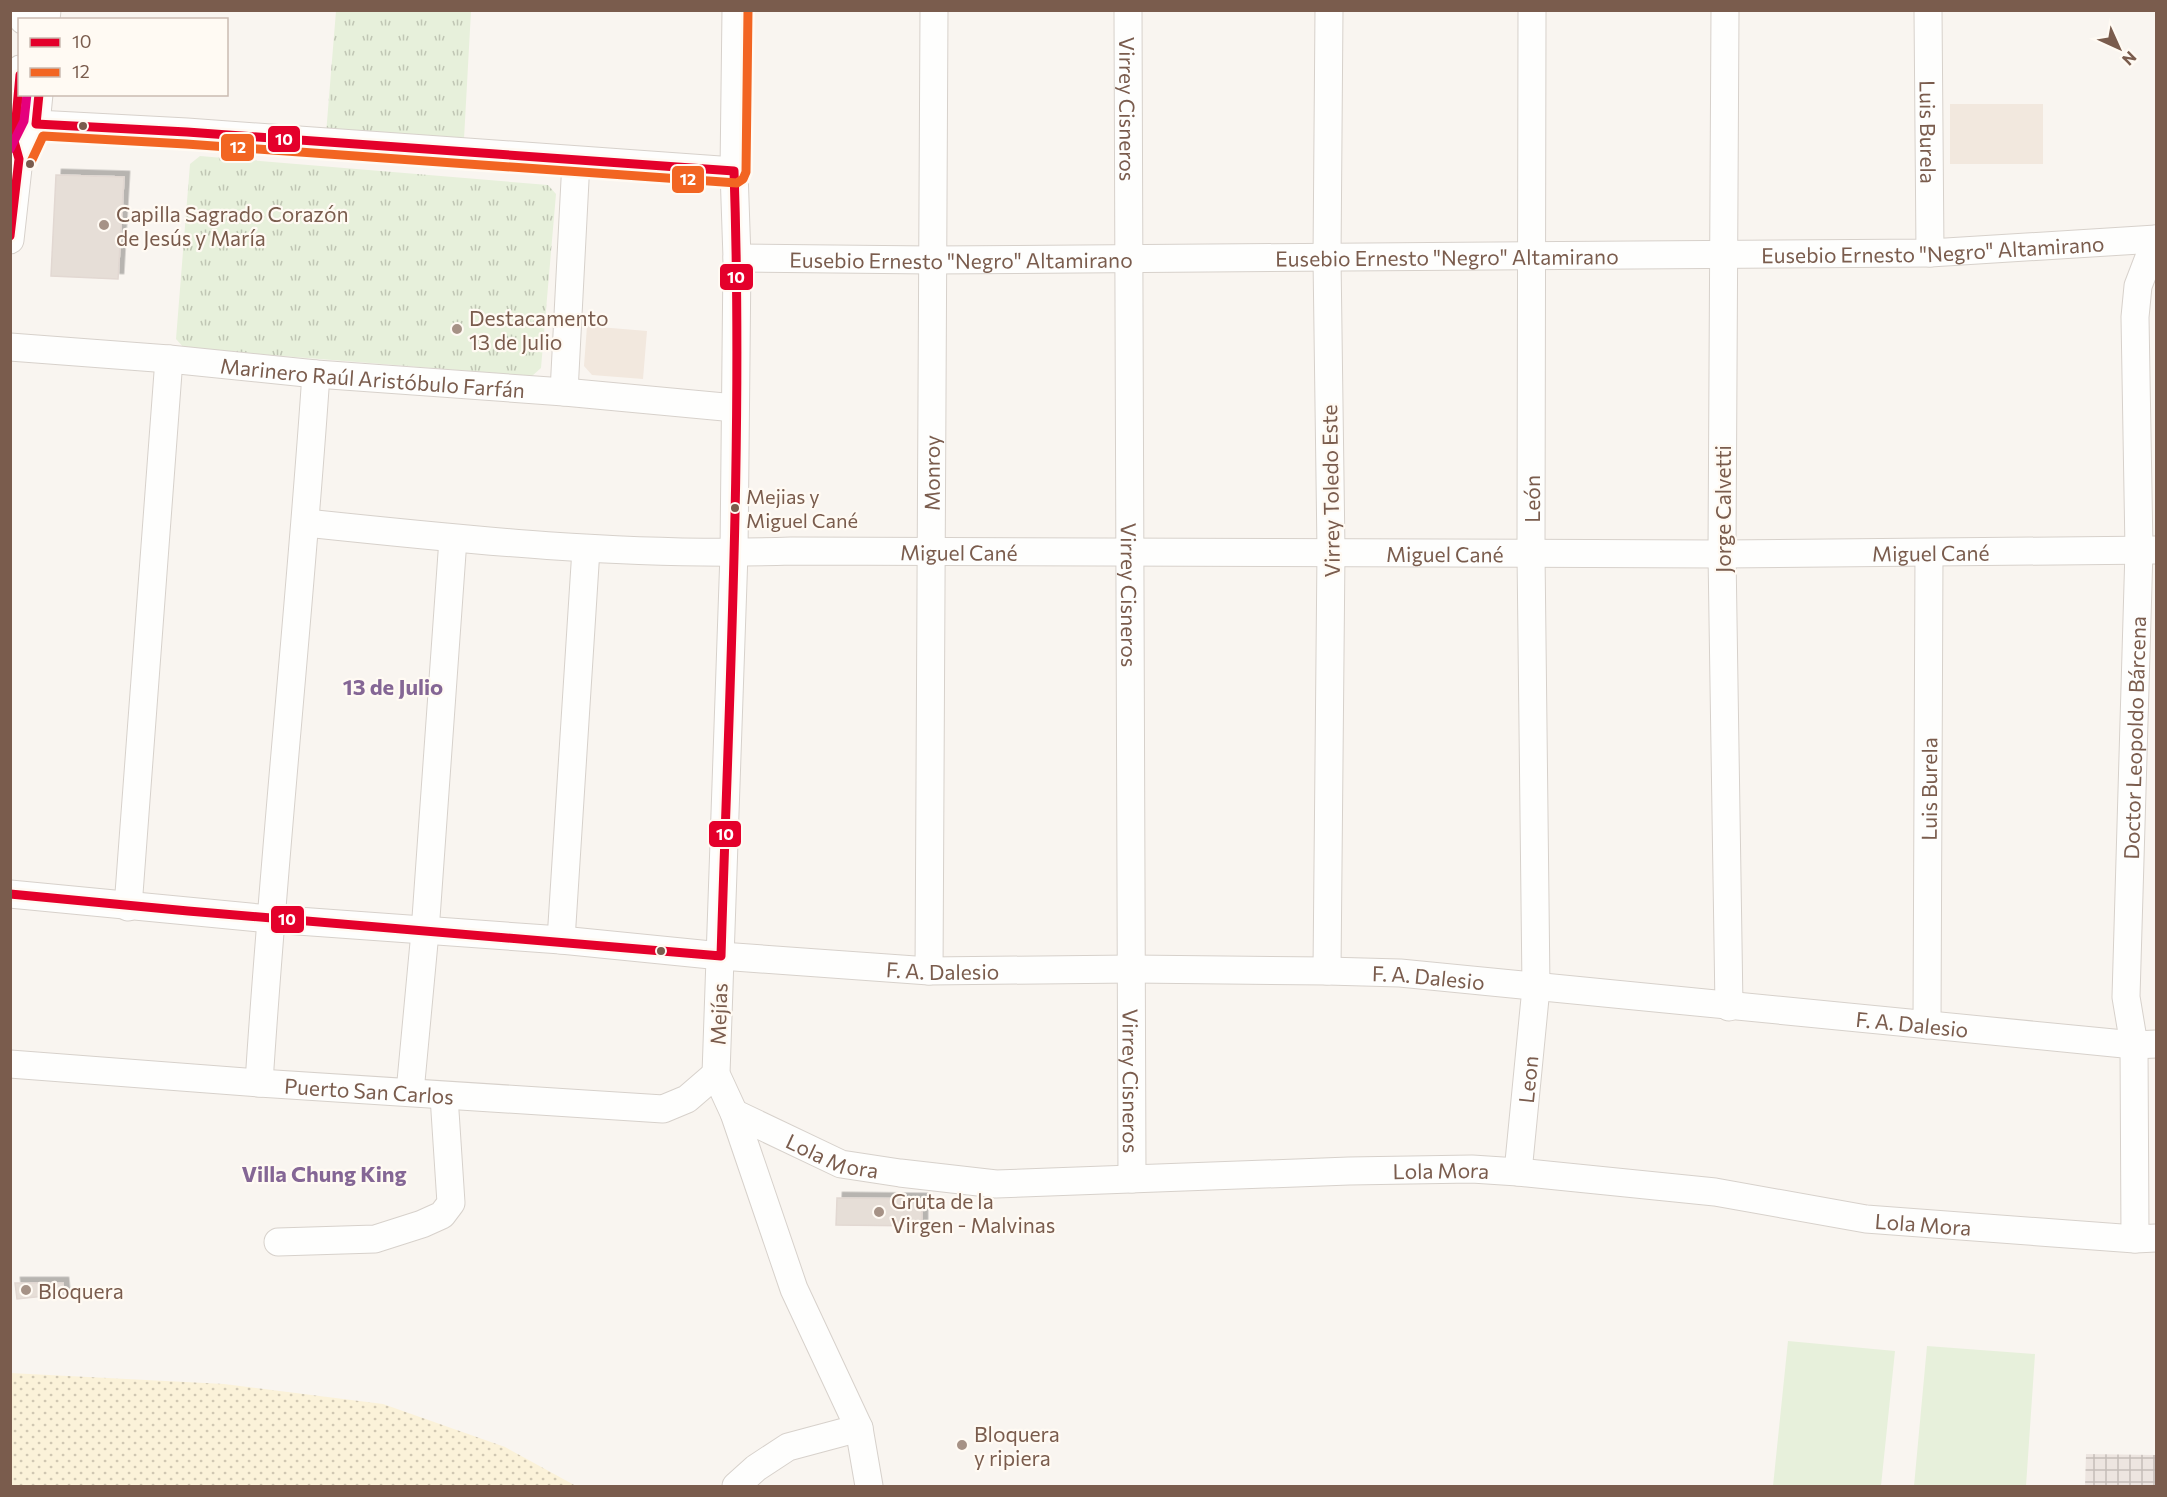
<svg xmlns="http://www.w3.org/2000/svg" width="2167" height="1497" font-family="Commissioner,sans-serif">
  <defs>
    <pattern id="industrial-grid" width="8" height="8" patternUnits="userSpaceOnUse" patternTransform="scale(1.5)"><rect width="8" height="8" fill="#ede5e0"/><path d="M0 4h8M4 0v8" fill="none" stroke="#c5bdb8"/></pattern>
    <pattern id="sand-dots" width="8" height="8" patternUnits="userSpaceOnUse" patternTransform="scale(1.5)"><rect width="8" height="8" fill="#fbf2d9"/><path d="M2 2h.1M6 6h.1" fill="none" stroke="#d0c7b2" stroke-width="1.8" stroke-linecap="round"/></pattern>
    <pattern id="park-tufts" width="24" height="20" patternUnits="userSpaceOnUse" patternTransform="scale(1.5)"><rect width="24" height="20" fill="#e7f0db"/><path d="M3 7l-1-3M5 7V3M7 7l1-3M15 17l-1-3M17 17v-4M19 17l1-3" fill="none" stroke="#c0c6b4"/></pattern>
    <filter id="shadow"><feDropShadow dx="5.5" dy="-5.5" stdDeviation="0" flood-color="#0004"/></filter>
  </defs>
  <rect width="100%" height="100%" fill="#f9f5f0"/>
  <path fill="#f2e8de" d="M1950,104H2043V164H1950Z
    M587,326L647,331L643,379L592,375L584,366Z"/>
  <path fill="url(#industrial-grid)" d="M2086,1454L2156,1455V1486H2085Z"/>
  <path fill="#e7f0db" d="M1788,1341L1895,1351L1881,1486H1773Z
    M1927,1346L2035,1354L2026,1486H1914Z"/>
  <path fill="url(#sand-dots)" d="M10,1373L224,1384L383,1404L505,1447L576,1486H11Z"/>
  <path fill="url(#park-tufts)" d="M336,11H471L464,139L326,134Z
    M200,156L548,185L556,194L541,368L532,376L184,348L176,339L190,164Z"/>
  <path fill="#e6ded7" stroke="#e2d8d2" stroke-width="1.5" filter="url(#shadow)" d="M56,175L124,177L118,279L51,276Z
    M837,1198L922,1199V1226L836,1225Z
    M15,1283H63L64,1294L17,1299Z"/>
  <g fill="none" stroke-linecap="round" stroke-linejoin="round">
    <defs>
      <g id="minor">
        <path d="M736,10L734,171L737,258L734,553L716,1074L734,1113L794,1289L859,1428L869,1486"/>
        <path id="s1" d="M1128,10L1132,1179"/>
        <path d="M1725,10L1722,554L1729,1007"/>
        <path id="s2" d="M1928,10L1930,253"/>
        <path d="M23,20L24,10"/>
        <path d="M46,20L47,10"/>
        <path d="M36,124L187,132L734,171"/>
        <path d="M19,159L14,141L20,69"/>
        <path d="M10,240L19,159L36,124L39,94"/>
        <path id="s3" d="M737,258L931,260L1930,253L2156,239"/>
        <path id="s4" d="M10,347L169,359L316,374L564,392L735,408"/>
        <path d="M564,392L576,161"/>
        <path id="s5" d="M306,523C467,540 628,557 791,551L1722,554L2156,550"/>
        <path id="s6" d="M10,894L270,919L561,940L721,956L929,971L1132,969L1327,971L1400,973L2134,1045L2156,1044"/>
        <path d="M128,907L169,359"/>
        <path d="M561,940L586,549"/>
        <path id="s7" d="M929,971C931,651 930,331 934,10"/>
        <path d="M1327,971L1331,551L1327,258L1329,10"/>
        <path id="s8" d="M1927,1025L1929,553"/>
        <path id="s9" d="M10,1064L259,1083L663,1109L687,1099L716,1074"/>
        <path d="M259,1083C274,847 300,611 316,374"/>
        <path d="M410,1092L425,932L453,539"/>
        <path id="s10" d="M734,1113L841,1164L900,1173L996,1184L1349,1171L1472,1169L1518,1172L1715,1192L1866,1219L2135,1239L2156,1238"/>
        <path id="s11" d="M1518,1172L1536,988L1531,553L1532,10"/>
        <path id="s12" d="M2135,1239L2134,1045L2126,997L2139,550L2135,317L2138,286L2156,239"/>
        <path d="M278,1242L375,1239L422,1224L442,1215L451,1203L444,1096"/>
        <path d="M736,1486L756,1468L788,1447L859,1428"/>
      </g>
    </defs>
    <use href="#minor" stroke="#d7d1cb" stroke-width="29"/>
    <use href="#minor" stroke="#fefefd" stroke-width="27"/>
    <defs>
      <path id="bus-1" d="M10,236L19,159L14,141L20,75
        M10,894L188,911L721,956C729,695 743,432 734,171L187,132L36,124L39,94"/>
      <path id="bus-2" d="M30,164L43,136L186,144L737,183L743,179L746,172L748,10"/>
      <path id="bus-3" d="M10,149L24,121L27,94"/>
    </defs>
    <use href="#bus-1" stroke="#fffaf3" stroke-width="14"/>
    <use href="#bus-2" stroke="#fffaf3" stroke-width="14"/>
    <use href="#bus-3" stroke="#fffaf3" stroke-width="14"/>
    <use href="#bus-1" stroke="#e4002b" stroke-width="9"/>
    <use href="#bus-2" stroke="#f26522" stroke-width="9"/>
    <use href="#bus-3" stroke="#e5007d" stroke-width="9"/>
  </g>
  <g fill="#7a5c4d" stroke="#fffaf3" stroke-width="2">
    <circle cx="83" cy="126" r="5"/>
    <circle cx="30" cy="164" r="5"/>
    <circle cx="735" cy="508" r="5"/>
    <circle cx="661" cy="951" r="5"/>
  </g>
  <g fill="#a69286" stroke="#fffaf3" stroke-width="2">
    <circle cx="104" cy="225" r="6"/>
    <circle cx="457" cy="329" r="6"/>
    <circle cx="879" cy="1212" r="6"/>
    <circle cx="26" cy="1290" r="6"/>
    <circle cx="962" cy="1445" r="6"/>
  </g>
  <g text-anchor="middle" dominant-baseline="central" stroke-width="4.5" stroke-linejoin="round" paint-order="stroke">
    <g font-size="20" fill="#7a5c4d" stroke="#fffaf3" text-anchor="start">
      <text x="746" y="496">Mejias y<tspan x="746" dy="24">Miguel Cané</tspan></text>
    </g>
    <g font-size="21" fill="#7a5c4d" stroke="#fffaf3">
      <text stroke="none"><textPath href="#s1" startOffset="99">Virrey Cisneros</textPath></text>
      <text stroke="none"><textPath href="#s2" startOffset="122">Luis Burela</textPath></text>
      <text stroke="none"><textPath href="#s3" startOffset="1196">Eusebio Ernesto "Negro" Altamirano</textPath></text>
      <text stroke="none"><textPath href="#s3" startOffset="710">Eusebio Ernesto "Negro" Altamirano</textPath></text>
      <text stroke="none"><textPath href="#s3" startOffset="224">Eusebio Ernesto "Negro" Altamirano</textPath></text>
      <text stroke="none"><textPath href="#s4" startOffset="364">Marinero Raúl Aristóbulo Farfán</textPath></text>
      <text stroke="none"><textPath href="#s7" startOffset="498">Monroy</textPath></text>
      <text transform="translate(1330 491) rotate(-91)">Virrey Toledo Este</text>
      <text stroke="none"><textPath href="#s11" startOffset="674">León</textPath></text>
      <text transform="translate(1722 509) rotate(-90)">Jorge Calvetti</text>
      <text stroke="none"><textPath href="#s5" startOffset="654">Miguel Cané</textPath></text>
      <text stroke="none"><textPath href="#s5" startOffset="1140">Miguel Cané</textPath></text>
      <text stroke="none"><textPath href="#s5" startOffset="1626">Miguel Cané</textPath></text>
      <text stroke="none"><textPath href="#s1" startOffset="585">Virrey Cisneros</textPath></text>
      <text stroke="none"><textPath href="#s12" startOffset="502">Doctor Leopoldo Bárcena</textPath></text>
      <text stroke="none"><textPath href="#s8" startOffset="236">Luis Burela</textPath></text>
      <text stroke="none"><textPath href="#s6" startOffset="936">F. A. Dalesio</textPath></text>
      <text stroke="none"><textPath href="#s6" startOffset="1422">F. A. Dalesio</textPath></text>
      <text transform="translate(718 1014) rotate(-88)">Mejías</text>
      <text stroke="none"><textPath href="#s6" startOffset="1908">F. A. Dalesio</textPath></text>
      <text stroke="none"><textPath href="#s11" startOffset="93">Leon</textPath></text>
      <text stroke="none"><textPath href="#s1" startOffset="1071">Virrey Cisneros</textPath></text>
      <text stroke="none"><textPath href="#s9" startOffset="360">Puerto San Carlos</textPath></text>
      <text stroke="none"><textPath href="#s10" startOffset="108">Lola Mora</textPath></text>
      <text stroke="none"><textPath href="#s10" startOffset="720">Lola Mora</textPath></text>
      <text stroke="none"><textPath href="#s10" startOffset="1206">Lola Mora</textPath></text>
    </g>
    <g font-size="21" fill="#7a5c4d" stroke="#fffaf3" text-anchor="start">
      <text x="116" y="213">Capilla Sagrado Corazón<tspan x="116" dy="24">de Jesús y María</tspan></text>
      <text x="469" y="317">Destacamento<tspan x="469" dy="24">13 de Julio</tspan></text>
      <text x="891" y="1200">Gruta de la<tspan x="891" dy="24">Virgen - Malvinas</tspan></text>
      <text x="38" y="1290">Bloquera</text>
      <text x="974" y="1433">Bloquera<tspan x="974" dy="24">y ripiera</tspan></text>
    </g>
    <g font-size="22" font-weight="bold" fill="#846695" stroke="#fffaf3">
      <text x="393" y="686">13 de Julio</text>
      <text x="324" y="1173">Villa Chung King</text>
    </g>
  </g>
  <g stroke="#fffaf3" stroke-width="2">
    <rect x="267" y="125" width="34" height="28" rx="6" fill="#e4002b"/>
    <rect x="220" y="133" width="35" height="29" rx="6" fill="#f26522"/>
    <rect x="671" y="165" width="34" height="29" rx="6" fill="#f26522"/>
    <rect x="719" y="263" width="35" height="28" rx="6" fill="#e4002b"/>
    <rect x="708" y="820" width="34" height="28" rx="6" fill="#e4002b"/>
    <rect x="270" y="905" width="35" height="29" rx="6" fill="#e4002b"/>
  </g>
  <g font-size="16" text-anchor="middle" font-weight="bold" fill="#fff">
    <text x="284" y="145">10</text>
    <text x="238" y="153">12</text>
    <text x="688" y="185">12</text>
    <text x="736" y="283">10</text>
    <text x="725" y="840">10</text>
    <text x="287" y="925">10</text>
  </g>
  <rect width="2167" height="1497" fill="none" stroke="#7a5c4d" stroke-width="24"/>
  <rect x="18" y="18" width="210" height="78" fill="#fffaf3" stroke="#cabbb1" stroke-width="1.5"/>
  <rect x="30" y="38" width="30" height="9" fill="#e4002b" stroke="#cabbb1" stroke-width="1.5"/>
  <text x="72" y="48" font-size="18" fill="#7a5c4d">10</text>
  <rect x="30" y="68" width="30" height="9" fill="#f26522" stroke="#cabbb1" stroke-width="1.5"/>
  <text x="72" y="78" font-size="18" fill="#7a5c4d">12</text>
  <g transform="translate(2119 48) rotate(135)" stroke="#fffaf3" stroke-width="4.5" paint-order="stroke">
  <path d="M0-4.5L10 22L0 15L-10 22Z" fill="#7a5c4d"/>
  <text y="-9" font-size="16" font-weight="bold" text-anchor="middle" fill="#7a5c4d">N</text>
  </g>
</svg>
